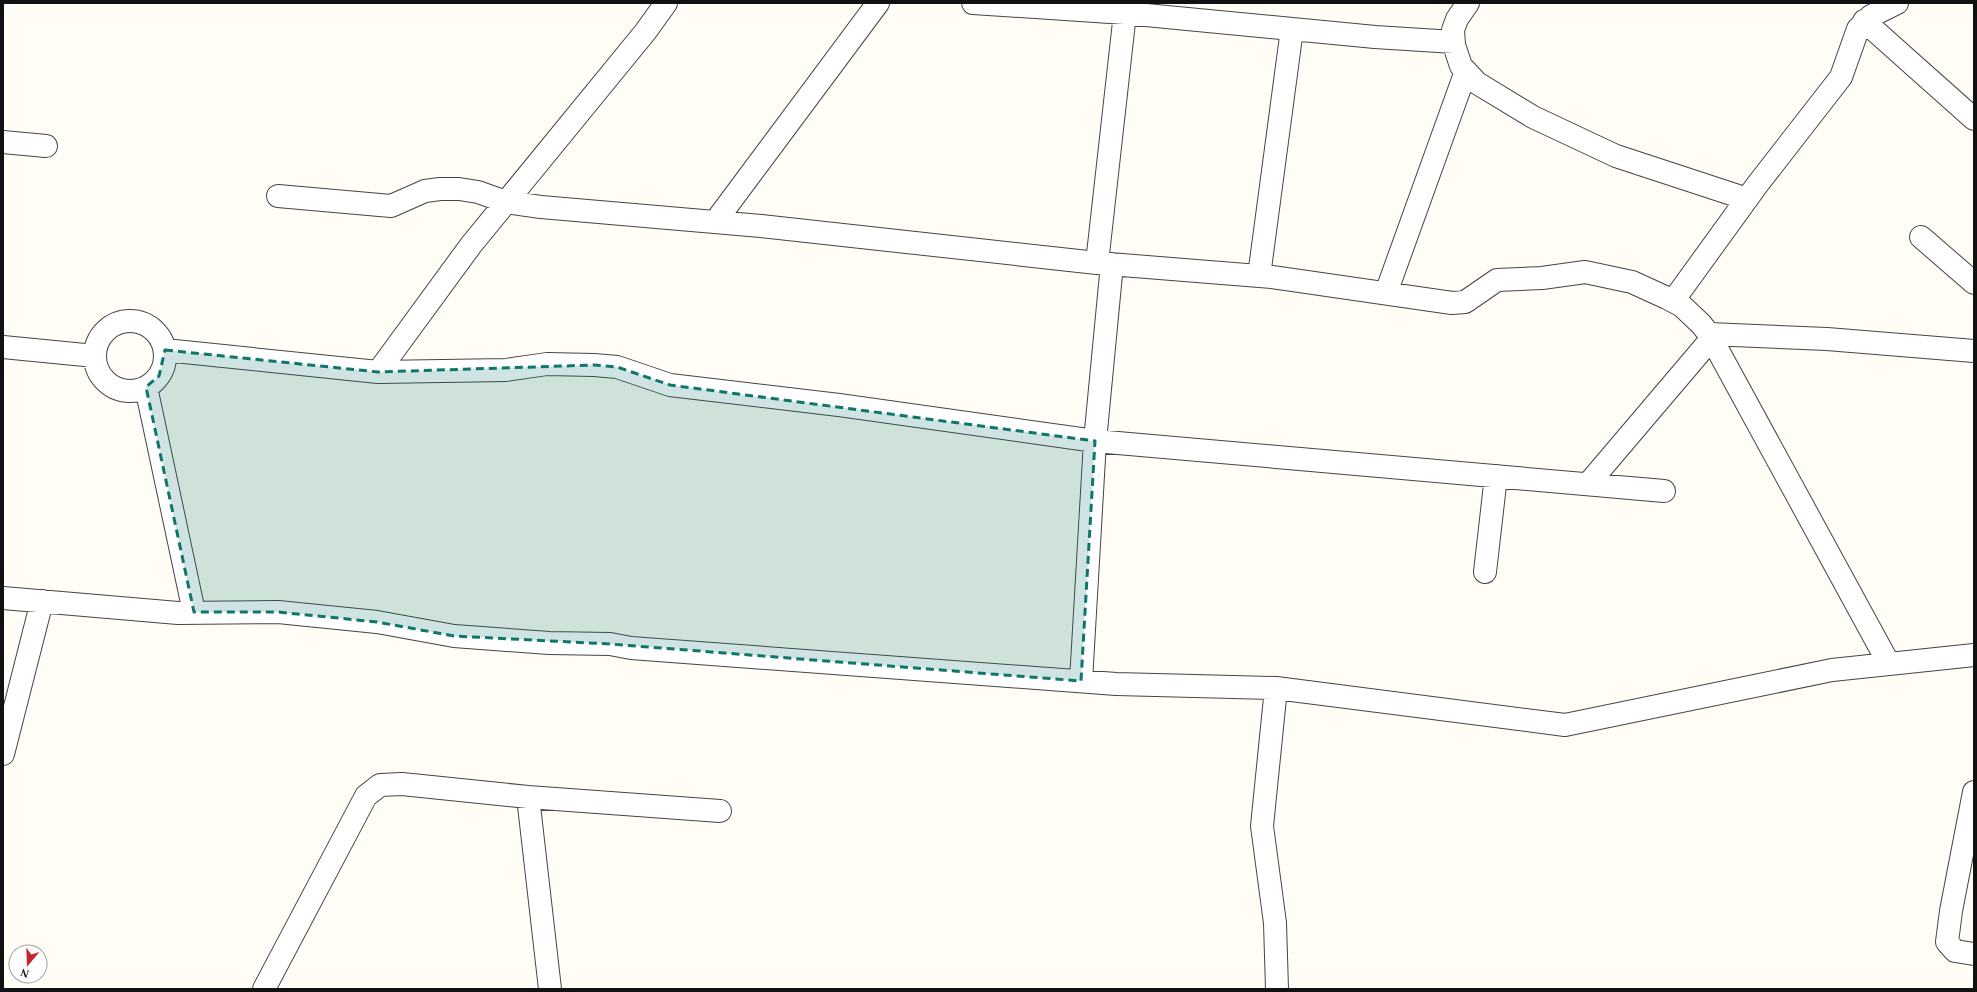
<svg xmlns="http://www.w3.org/2000/svg" width="1977" height="992" font-family="'Times New Roman',serif">
  <rect width="100%" height="100%" fill="#fffdf5"/>
  <g fill="none" stroke-linecap="round" stroke-linejoin="round">
    <defs>
      <path id="street" d="M973,3L1125,13L1375,37L1454,42
        M1468,3L1457,19L1453,30L1454,45L1461,66L1477,83L1533,117L1616,156L1747,199
        M1864,21L1974,119
        M3,142L46,146
        M278,196L391,206L425,191L440,189H459L478,192L506,202L541,207L761,226L1097,263L1272,277L1452,303L1465,302L1497,280L1542,278L1585,272L1632,282L1667,298L1682,306L1701,324L1709,334L1889,664
        M715,222L878,3
        M1921,237L1974,283
        M1097,263L1125,13
        M1259,276L1292,29
        M1386,293L1466,71
        M1673,301L1757,185L1841,77L1858,29L1871,16L1897,3
        M95 356a35 35 0 1 1 70 0a35 35 0 1 1-70 0Z
        M1709,334L1827,339L1974,351
        M3,347L95,356
        M165,350L378,372L506,370L547,364L594,365L617,367L670,385L839,405L1095,441L1664,491
        M378,372L471,245L646,31L666,3
        M146,387L194,612
        M1588,484L1712,338
        M1485,572L1496,476
        M3,598L178,613L278,612L377,622L454,636L549,643L610,644L631,648L1116,684L1276,688L1565,725L1832,670L1974,655
        M1081,681L1095,441L1112,264
        M1276,688L1262,826L1275,923L1277,989
        M3,754L42,601
        M1974,792L1951,911L1947,942L1955,951L1974,954
        M528,797L550,989
        M264,989L366,796L380,785L402,784L528,797L720,811"/>
    </defs>
    <use href="#street" stroke="#444" stroke-width="24"/>
    <use href="#street" stroke="#fff" stroke-width="22"/>
  </g>
  <path fill="#0f766e" fill-opacity="0.2" stroke="#0f766e" stroke-width="3" stroke-dasharray="8 5" stroke-linejoin="round" d="M165,350L378,372L594,365L617,367L670,385L1095,441L1081,681L610,644L454,636L377,622L278,612H194L146,387L159,376Z"/>
  <rect width="1977" height="992" fill="none" stroke="#111111" stroke-width="8"/>
  <g transform="translate(28 964) rotate(199)"><circle r="19" fill="#ffffff" stroke="#a0a0a0"/>
  <path d="M0-3L7 15L0 10L-7 15Z" fill="#c4262e"/>
  <text y="-6" font-size="11" font-weight="bold" text-anchor="middle" fill="#111111">N</text>
  </g>
</svg>
